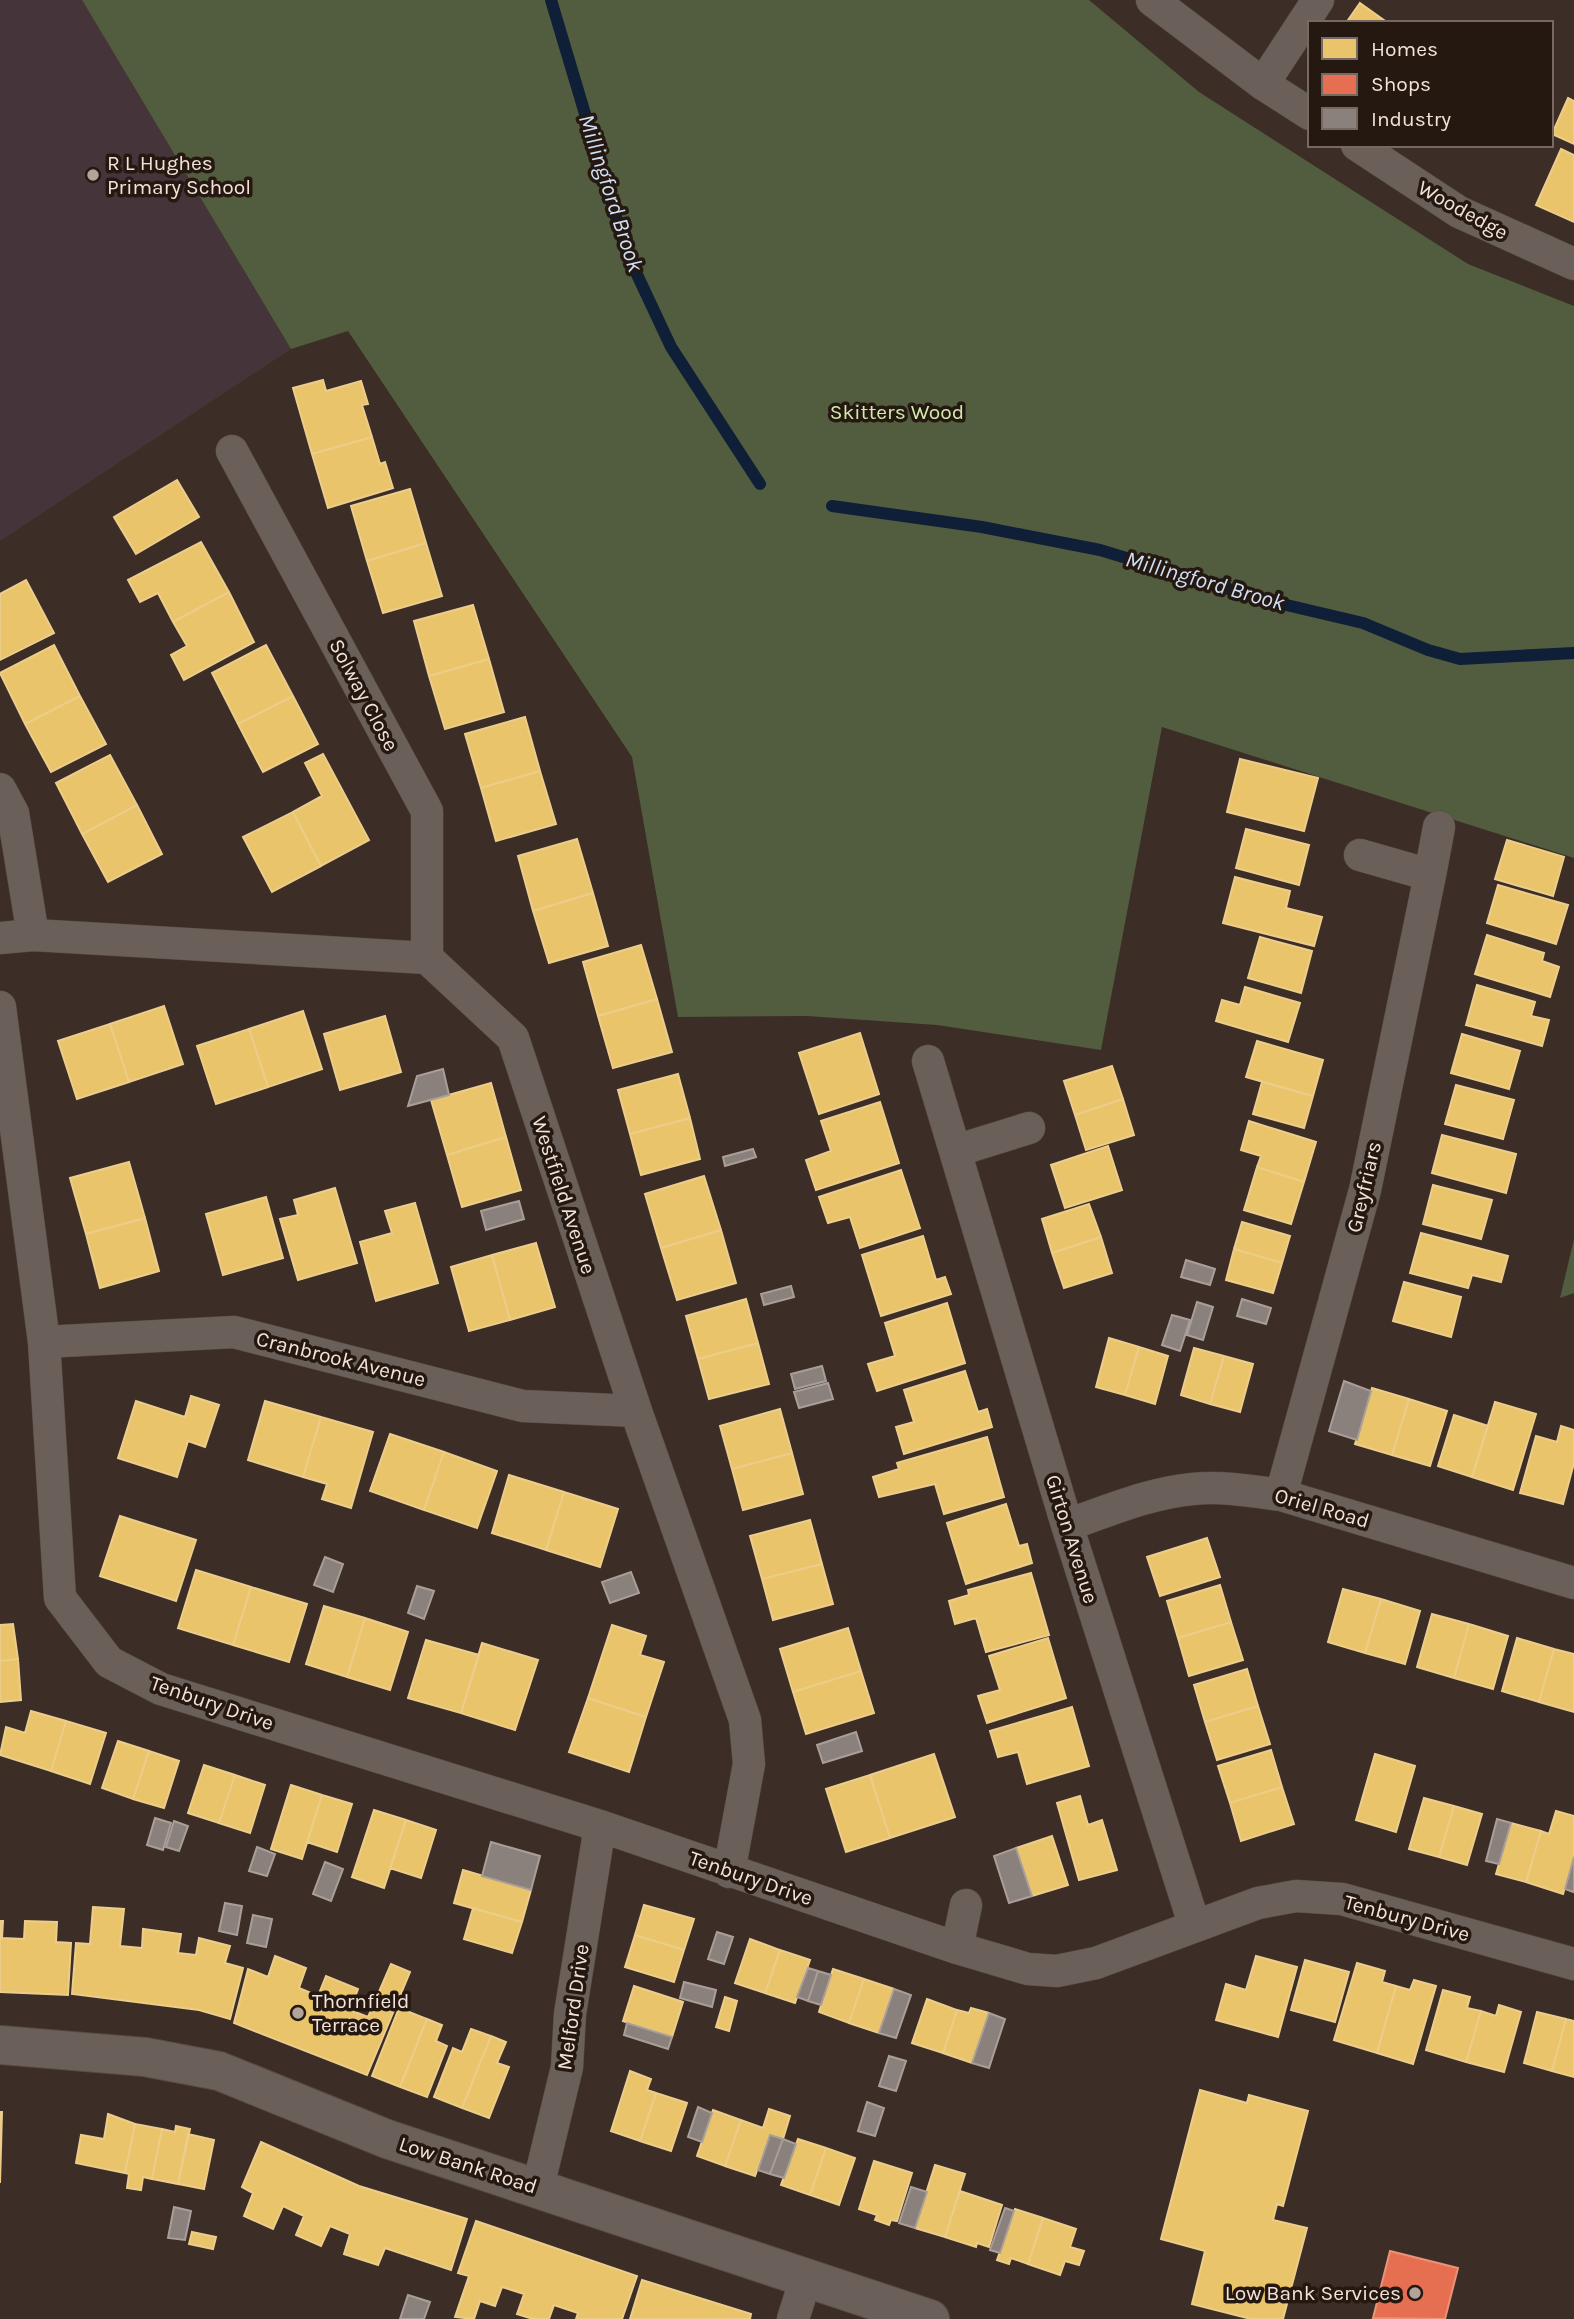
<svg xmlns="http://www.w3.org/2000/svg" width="1574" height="2319" font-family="Karla,sans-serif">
  <rect width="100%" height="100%" fill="#3c2e26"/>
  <path fill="#46343b" d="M0,0H82L291,349L0,541Z"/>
  <path fill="#525c3e" d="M82,0H1089L1199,92L1468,264L1574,306V858L1162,727L1101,1050L937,1025L807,1016L678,1017L632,757L348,331L291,349Z
    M1574,1239V1293L1560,1298Z"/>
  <path fill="#e9c46a" stroke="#eccd8b" stroke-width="2" d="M1360,3L1388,23H1346Z
    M1568,98L1574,101V144L1552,134Z
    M1561,149L1574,155V222L1536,205Z
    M323,380L326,391L361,381L368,404L362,405L372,437L312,454L293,388Z
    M372,437L380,464L385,462L393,488L328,508L312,454Z
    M177,480L199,517L136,554L114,517Z
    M410,489L426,543L367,561L351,506Z
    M201,542L229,592L173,622L158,593L140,602L128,580Z
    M426,543L442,596L383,613L367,561Z
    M26,580L54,633L0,660V594Z
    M229,592L254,642L184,680L171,655L187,646L173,622Z
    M473,605L489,659L429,676L414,621Z
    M54,645L80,696L25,724L0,673Z
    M266,645L293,696L238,724L212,673Z
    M489,659L504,712L445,729L429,676Z
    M80,696L106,744L51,772L25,724Z
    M293,696L318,744L263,772L238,724Z
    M525,717L540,771L481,788L465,734Z
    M323,754L369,840L321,866L293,812L322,796L305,763Z
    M110,755L137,805L82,834L56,783Z
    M1240,759L1318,778L1304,831L1227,812Z
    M540,771L556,824L496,841L481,788Z
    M137,805L162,854L108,882L82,834Z
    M293,812L321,866L272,892L243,837Z
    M1246,829L1309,845L1299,885L1236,868Z
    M577,839L593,893L533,911L518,856Z
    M1507,840L1564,857L1553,896L1495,879Z
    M1235,877L1290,891L1286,908L1322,917L1314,946L1223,923Z
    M1498,885L1568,905L1556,944L1487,923Z
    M593,893L608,946L549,963L533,911Z
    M1487,935L1544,953L1542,961L1559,967L1550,997L1475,974Z
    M1260,937L1312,951L1301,993L1248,978Z
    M641,945L657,999L598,1016L583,962Z
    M1477,985L1535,1002L1531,1016L1549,1020L1542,1046L1466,1025Z
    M1245,987L1300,1003L1288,1042L1216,1021L1222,1000L1240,1005Z
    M657,999L672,1052L613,1068L598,1016Z
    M164,1006L183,1064L129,1082L110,1024Z
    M303,1011L322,1069L268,1087L249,1029Z
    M385,1016L401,1072L340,1090L324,1034Z
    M110,1024L129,1082L77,1099L58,1041Z
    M249,1029L268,1087L216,1104L197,1046Z
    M860,1033L879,1094L819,1114L799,1053Z
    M1462,1034L1520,1051L1509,1089L1451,1073Z
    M1257,1041L1323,1060L1313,1096L1246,1077Z
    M1112,1066L1123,1099L1075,1115L1064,1081Z
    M678,1074L690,1118L630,1134L618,1090Z
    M1262,1082L1313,1096L1304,1128L1253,1114Z
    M491,1083L506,1137L447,1155L431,1100Z
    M1456,1085L1514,1100L1503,1139L1445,1124Z
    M1123,1099L1134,1135L1086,1150L1075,1115Z
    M880,1102L899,1163L816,1190L806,1160L831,1151L821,1121Z
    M690,1118L700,1159L641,1175L630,1134Z
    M1249,1121L1316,1142L1304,1182L1257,1167L1261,1156L1241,1150Z
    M1442,1135L1516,1154L1506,1193L1432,1173Z
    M506,1137L521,1190L462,1207L447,1155Z
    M1108,1146L1122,1190L1065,1208L1051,1165Z
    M129,1162L145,1218L86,1234L70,1178Z
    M1257,1167L1304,1182L1291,1224L1244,1210Z
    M901,1170L920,1228L860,1248L850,1217L828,1223L819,1197Z
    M704,1176L721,1230L661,1248L645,1194Z
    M1433,1185L1492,1200L1481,1239L1423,1224Z
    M335,1188L357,1263L298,1280L280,1219L298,1215L294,1200Z
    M266,1197L283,1258L223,1275L206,1214Z
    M415,1203L438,1283L376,1301L360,1242L392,1233L385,1211Z
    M1089,1204L1101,1237L1052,1253L1042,1219Z
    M145,1218L159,1271L100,1288L86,1234Z
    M1242,1222L1290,1236L1282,1263L1234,1249Z
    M721,1230L736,1283L677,1300L661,1248Z
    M1421,1233L1508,1256L1501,1282L1472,1275L1468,1288L1410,1273Z
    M923,1236L936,1280L945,1277L951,1294L881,1316L862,1255Z
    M1101,1237L1112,1273L1064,1288L1052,1253Z
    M536,1243L555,1307L510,1320L492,1255Z
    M1234,1249L1282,1263L1273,1293L1226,1280Z
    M492,1255L510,1320L469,1331L451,1267Z
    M1404,1282L1461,1297L1451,1337L1393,1321Z
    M746,1299L758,1343L698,1359L686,1316Z
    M947,1303L965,1363L877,1391L868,1364L895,1356L885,1323Z
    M1109,1338L1139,1347L1125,1395L1096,1387Z
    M758,1343L769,1384L709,1399L698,1359Z
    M1139,1347L1168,1356L1155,1404L1125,1395Z
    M1194,1348L1224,1356L1210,1404L1181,1395Z
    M1224,1356L1253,1364L1240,1412L1210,1404Z
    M965,1371L978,1412L987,1409L992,1427L904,1454L896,1427L914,1422L904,1390Z
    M1372,1388L1409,1399L1392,1455L1355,1444Z
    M191,1396L219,1405L205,1447L188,1441L177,1477L118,1458L136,1401L185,1417Z
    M1409,1399L1447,1411L1430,1466L1392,1455Z
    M265,1401L321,1417L303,1477L248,1460Z
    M1495,1402L1536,1414L1513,1490L1472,1477Z
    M780,1409L792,1453L732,1469L720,1426Z
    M1454,1415L1488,1426L1472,1477L1438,1466Z
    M321,1417L373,1432L351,1508L322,1499L327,1484L303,1477Z
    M1561,1426L1574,1430V1463L1563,1504L1520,1493L1536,1436L1557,1442Z
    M390,1434L444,1452L424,1510L370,1491Z
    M987,1437L1004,1497L944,1514L935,1484L879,1497L873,1477L899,1469L897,1463Z
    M444,1452L497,1471L477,1528L424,1510Z
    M792,1453L803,1494L743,1510L732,1469Z
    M509,1475L564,1492L546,1550L492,1533Z
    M564,1492L618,1509L600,1567L546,1550Z
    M1006,1504L1019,1546L1027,1544L1032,1563L966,1584L947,1523Z
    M120,1516L196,1540L176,1601L100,1576Z
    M810,1520L822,1564L762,1579L750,1536Z
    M1207,1538L1220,1577L1160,1596L1147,1557Z
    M822,1564L833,1604L773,1620L762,1579Z
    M196,1570L251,1587L233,1645L178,1628Z
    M1031,1573L1049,1635L986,1652L976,1618L955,1624L949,1601L969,1595L968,1590Z
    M1220,1585L1231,1622L1178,1638L1167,1601Z
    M251,1587L307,1604L289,1662L233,1645Z
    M1343,1589L1381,1599L1365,1653L1328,1642Z
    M1381,1599L1420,1611L1405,1664L1365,1653Z
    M324,1606L365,1618L347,1677L306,1664Z
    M1432,1614L1469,1624L1454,1678L1417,1667Z
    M365,1618L408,1632L390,1690L347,1677Z
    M1231,1622L1243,1660L1189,1676L1178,1638Z
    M13,1624L18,1659L0,1661V1625Z
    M1469,1624L1508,1636L1493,1689L1454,1678Z
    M612,1625L646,1636L640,1655L664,1662L646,1717L588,1698Z
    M848,1628L861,1671L793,1692L780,1649Z
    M1048,1638L1066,1698L987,1723L978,1696L1000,1690L989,1656Z
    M1517,1638L1554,1649L1539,1702L1502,1691Z
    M426,1640L479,1655L461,1713L408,1698Z
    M482,1643L538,1660L515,1730L461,1713Z
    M1554,1649L1574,1654V1712L1539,1702Z
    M18,1659L21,1700L0,1702V1661Z
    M1247,1669L1258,1706L1205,1722L1194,1685Z
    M861,1671L874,1713L806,1734L793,1692Z
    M588,1698L646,1717L629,1772L569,1752Z
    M1258,1706L1270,1744L1217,1760L1205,1722Z
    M1072,1707L1089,1766L1027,1784L1018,1752L998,1757L990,1731Z
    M31,1711L66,1721L51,1771L0,1755L6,1727L25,1733Z
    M66,1721L106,1733L90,1784L51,1771Z
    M118,1741L149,1751L133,1799L102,1788Z
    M1271,1750L1282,1787L1230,1803L1218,1766Z
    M149,1751L179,1761L164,1808L133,1799Z
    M934,1754L955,1817L890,1838L870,1775Z
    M1375,1754L1415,1766L1396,1832L1356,1820Z
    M204,1765L235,1775L219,1823L188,1813Z
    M235,1775L265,1785L250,1833L219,1823Z
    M870,1775L890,1838L846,1852L826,1789Z
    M291,1785L322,1795L302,1859L271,1849Z
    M1282,1787L1294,1824L1241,1841L1230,1803Z
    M322,1795L352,1804L337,1852L307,1842Z
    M1080,1796L1088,1825L1102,1820L1117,1870L1079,1880L1057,1803Z
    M1424,1798L1454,1806L1439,1857L1409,1849Z
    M1454,1806L1482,1814L1467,1865L1439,1857Z
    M374,1810L406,1820L384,1888L352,1877Z
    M1556,1811L1574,1816V1857L1563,1894L1526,1882L1541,1831L1549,1834Z
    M406,1820L436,1830L421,1878L390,1868Z
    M1511,1823L1541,1831L1526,1882L1496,1874Z
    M1052,1836L1068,1885L1032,1896L1016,1848Z
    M463,1870L531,1890L522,1922L454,1903Z
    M644,1905L694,1919L684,1950L635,1935Z
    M93,1907L124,1909L120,1946L142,1948L143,1929L181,1934L178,1953L196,1955L199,1938L230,1946L225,1963L243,1968L230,2019L199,2010L72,1994L76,1943L90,1944Z
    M473,1908L522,1922L512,1953L464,1939Z
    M0,1921H3L2,1938L24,1939L25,1921L57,1922L56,1942L71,1943L68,1995L0,1992Z
    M635,1935L684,1950L674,1982L625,1967Z
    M750,1939L780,1950L765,1993L735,1983Z
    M780,1950L810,1960L795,2003L765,1993Z
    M275,1956L306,1968L299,1988L318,1996L326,1976L358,1989L350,2010L368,2017L391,1964L410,1972L367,2075L234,2023L248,1969L268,1977Z
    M1256,1956L1297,1967L1278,2037L1216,2020L1226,1984L1246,1990Z
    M1305,1960L1349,1972L1335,2022L1291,2010Z
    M1357,1963L1385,1971L1382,1982L1396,1986L1377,2053L1334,2040Z
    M833,1969L864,1979L849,2023L819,2012Z
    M864,1979L894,1989L879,2033L849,2023Z
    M1414,1980L1436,1986L1413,2064L1377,2053L1396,1986L1410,1990Z
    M634,1986L683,2002L672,2037L623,2021Z
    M1443,1990L1470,1997L1467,2008L1481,2011L1466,2062L1426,2050Z
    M725,1997L737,2001L729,2031L716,2027Z
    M927,1999L957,2010L943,2053L912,2043Z
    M1499,2005L1521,2012L1504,2072L1466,2062L1481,2011L1496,2016Z
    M399,2008L427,2019L400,2087L372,2076Z
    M971,2008L989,2013L972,2063L943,2053L957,2010L969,2013Z
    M1537,2012L1566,2019L1552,2071L1524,2063Z
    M427,2019L442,2025L436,2041L447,2046L427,2097L400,2087Z
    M1566,2019L1574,2021V2077L1552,2071Z
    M471,2029L491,2036L462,2108L434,2097L453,2048L462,2052Z
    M491,2036L506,2042L497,2063L509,2067L489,2118L462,2108Z
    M630,2071L651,2079L647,2090L656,2093L640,2141L611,2131Z
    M1200,2090L1247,2103L1249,2095L1308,2111L1283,2206L1277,2204L1273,2220L1307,2228L1283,2319H1251L1192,2304L1205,2251L1161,2239Z
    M656,2093L687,2103L671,2151L640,2141Z
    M769,2109L790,2116L783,2139L770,2135L755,2176L725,2166L741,2120L763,2128Z
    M713,2110L741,2120L725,2166L697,2156Z
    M0,2112H2L0,2183Z
    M108,2114L135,2124L125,2173L76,2163L81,2135L104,2139Z
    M135,2124L162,2129L152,2179L143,2177L141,2190L127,2188L129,2174L125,2173Z
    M176,2126L190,2129L178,2184L152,2179L162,2129L175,2132Z
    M188,2134L214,2140L204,2189L178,2184Z
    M798,2139L826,2148L810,2195L781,2185Z
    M261,2142L359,2186L467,2219L451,2270L385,2248L378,2265L344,2254L350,2234L330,2226L321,2246L296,2235L304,2216L283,2206L273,2229L244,2216L253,2193L242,2187Z
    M826,2148L855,2158L839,2205L810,2195Z
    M874,2161L912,2173L897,2221L891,2220L889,2225L875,2220L877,2215L859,2209Z
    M935,2165L965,2174L945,2237L915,2228Z
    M960,2191L1002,2205L989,2247L977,2243L976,2247L945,2237Z
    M1015,2209L1043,2218L1028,2264L1011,2258L1009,2264L997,2260Z
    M1043,2218L1076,2229L1070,2247L1084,2251L1079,2265L1065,2261L1060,2275L1028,2264Z
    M476,2221L637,2276L622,2319H576L578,2313L554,2305L549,2319H533L517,2314L524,2294L502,2287L495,2306L480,2301L474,2319L455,2317L469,2276L458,2273Z
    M192,2232L216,2237L213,2249L189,2244Z
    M642,2280L751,2314L750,2319H630Z"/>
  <path fill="#e76f51" stroke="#eb927a" stroke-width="2" d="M1390,2251L1458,2268L1445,2319L1373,2318Z"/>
  <path fill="#8a817c" stroke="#aa9e98" stroke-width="2" d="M443,1069L449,1095L408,1106L417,1076Z
    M753,1149L756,1157L725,1166L723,1157Z
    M519,1201L524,1219L486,1230L481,1211Z
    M1186,1260L1215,1269L1210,1285L1181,1277Z
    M791,1286L794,1297L764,1305L761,1294Z
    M1242,1299L1271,1308L1266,1324L1237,1316Z
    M1197,1302L1213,1307L1203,1340L1187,1335Z
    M1172,1315L1190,1320L1180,1351L1162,1345Z
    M822,1366L826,1381L795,1389L791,1374Z
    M1344,1381L1371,1391L1357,1440L1329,1431Z
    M828,1383L833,1399L799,1408L794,1392Z
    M325,1557L343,1564L333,1592L314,1585Z
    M631,1572L639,1593L610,1603L602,1582Z
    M417,1586L434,1591L424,1619L408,1613Z
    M856,1732L862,1751L823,1763L817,1745Z
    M155,1818L171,1823L163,1850L147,1845Z
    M1497,1819L1511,1823L1499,1864L1486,1861Z
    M174,1821L188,1826L179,1851L166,1847Z
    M491,1842L540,1856L531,1890L482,1876Z
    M257,1847L275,1854L267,1876L249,1871Z
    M1016,1848L1032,1896L1009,1903L994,1856Z
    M1574,1857V1889L1573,1892L1565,1889Z
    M325,1862L343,1869L331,1901L313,1894Z
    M225,1903L242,1906L237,1935L219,1931Z
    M253,1915L272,1919L266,1947L247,1943Z
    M717,1932L733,1937L724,1964L708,1959Z
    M808,1968L818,1971L808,2001L797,1997Z
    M818,1971L831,1975L821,2005L808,2001Z
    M684,1982L716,1990L712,2007L680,1998Z
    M894,1989L911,1995L896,2038L879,2033Z
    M989,2013L1005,2019L989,2068L972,2063Z
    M627,2023L672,2037L668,2049L624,2035Z
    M889,2056L906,2061L896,2091L879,2086Z
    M867,2102L884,2108L875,2136L858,2131Z
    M698,2107L712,2113L702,2142L688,2137Z
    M770,2135L783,2139L770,2174L758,2170Z
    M783,2139L796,2144L784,2178L770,2174Z
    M911,2187L927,2192L915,2228L899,2223Z
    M174,2207L191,2211L185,2240L168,2238Z
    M1005,2208L1014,2211L1000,2253L990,2250Z
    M408,2295L430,2302L424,2319H400Z"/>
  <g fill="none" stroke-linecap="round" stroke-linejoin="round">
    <path stroke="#0e1f37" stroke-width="12" d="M551,0L626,251L671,347L760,484
      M832,506L982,527L1100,550L1265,600L1363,623L1428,650L1460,659L1574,653"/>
    <defs>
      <path id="street" d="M1152,0L1263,84L1310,114
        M1263,84L1318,0
        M1357,145L1459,212L1574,264
        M232,451L427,811V958
        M0,789L13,813L33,935
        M1360,855L1430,875L1439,827
        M0,938L33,935L427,958L513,1038L636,1411L745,1720L749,1764L729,1872
        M0,1007L44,1342L60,1598L109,1662L161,1689L600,1826L957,1948
        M928,1061L955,1151L1029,1128
        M955,1151L1067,1525L1194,1924
        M44,1342L234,1332L523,1406L636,1411
        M1281,1495L1365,1190L1430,875
        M1067,1525C1108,1511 1149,1493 1193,1489C1222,1486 1252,1491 1281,1495L1574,1583
        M966,1905L957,1948L1028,1969L1057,1971L1096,1963L1258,1903L1296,1896L1342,1899L1574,1964
        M538,2187L567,2067L570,2014L600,1826
        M793,2319L806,2278"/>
      <path id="secondary" d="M0,2045L145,2057L219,2071L387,2139L930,2319"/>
    </defs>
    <use href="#street" stroke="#584b45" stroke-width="33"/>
    <use href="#secondary" stroke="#584b45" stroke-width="40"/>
    <use href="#street" stroke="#6a5f59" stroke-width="32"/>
    <use href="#secondary" stroke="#6a5f59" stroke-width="38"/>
  </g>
  <g fill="#b3a39a" stroke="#241811" stroke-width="2.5">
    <circle cx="93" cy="175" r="7"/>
    <circle cx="298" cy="2013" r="7"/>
    <circle cx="1415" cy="2293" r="7"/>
  </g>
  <g text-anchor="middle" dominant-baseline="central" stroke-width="7" stroke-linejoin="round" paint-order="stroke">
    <g font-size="21" fill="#f3e2d8" stroke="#241811" text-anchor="start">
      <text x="107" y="163">R L Hughes<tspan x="107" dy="24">Primary School</tspan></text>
      <text x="312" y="2001">Thornfield<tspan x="312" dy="24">Terrace</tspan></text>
      <text x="1401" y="2293" text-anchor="end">Low Bank Services</text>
    </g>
    <g font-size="21" fill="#f3e2d8" stroke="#241811">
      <text transform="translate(1463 210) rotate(29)">Woodedge</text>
      <text transform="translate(364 695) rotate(62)">Solway Close</text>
      <text transform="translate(1364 1187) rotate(-77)">Greyfriars</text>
      <text transform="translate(564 1195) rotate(72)">Westfield Avenue</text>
      <text transform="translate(341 1359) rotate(14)">Cranbrook Avenue</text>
      <text transform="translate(1322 1508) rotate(16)">Oriel Road</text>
      <text transform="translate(1072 1539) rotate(73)">Girton Avenue</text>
      <text transform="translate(212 1703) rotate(19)">Tenbury Drive</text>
      <text transform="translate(751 1878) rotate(19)">Tenbury Drive</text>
      <text transform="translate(1407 1918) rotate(15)">Tenbury Drive</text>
      <text transform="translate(573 2007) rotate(-82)">Melford Drive</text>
      <text transform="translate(468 2165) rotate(18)">Low Bank Road</text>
    </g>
    <g font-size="21" fill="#d1ebac" stroke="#241811">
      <text x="897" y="412">Skitters Wood</text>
    </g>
    <g font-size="23" font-style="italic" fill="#cfdff5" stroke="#241811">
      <text transform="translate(611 193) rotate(72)">Millingford Brook</text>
      <text transform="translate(1205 581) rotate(16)">Millingford Brook</text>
    </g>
  </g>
  <rect x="1308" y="21" width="245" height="126" fill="#241811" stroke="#776961" stroke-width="2"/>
  <rect x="1322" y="38" width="35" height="21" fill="#e9c46a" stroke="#776961" stroke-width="2"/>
  <text x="1371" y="56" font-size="21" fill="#f3e2d8">Homes</text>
  <rect x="1322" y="74" width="35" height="21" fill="#e76f51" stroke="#776961" stroke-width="2"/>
  <text x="1371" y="91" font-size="21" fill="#f3e2d8">Shops</text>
  <rect x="1322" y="108" width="35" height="21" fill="#8a817c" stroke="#776961" stroke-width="2"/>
  <text x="1371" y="126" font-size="21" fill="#f3e2d8">Industry</text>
</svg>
